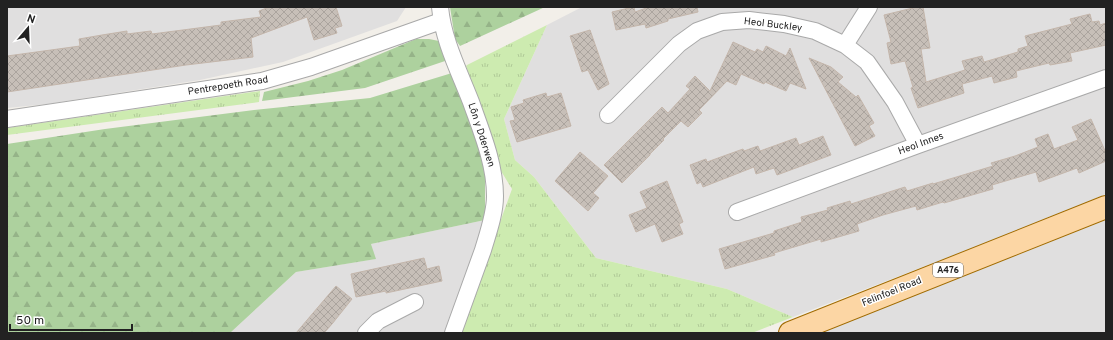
<svg xmlns="http://www.w3.org/2000/svg" width="1113" height="340" font-family="Overpass,sans-serif">
  <defs>
    <pattern id="grass-tufts" width="24" height="20" patternUnits="userSpaceOnUse"><rect width="24" height="20" fill="#cdebb0"/><path d="M3 7l-1-3M5 7V3M7 7l1-3M15 17l-1-3M17 17v-4M19 17l1-3" fill="none" stroke="#b0c997"/></pattern>
    <pattern id="forest-firs" width="22" height="20" patternUnits="userSpaceOnUse"><rect width="22" height="20" fill="#add19e"/><path d="M5 1l3.5 6h-7zM16 11l3.5 6h-7z" fill="#95b388"/></pattern>
    <pattern id="building-cross-hatch" width="8" height="8" patternUnits="userSpaceOnUse"><rect width="8" height="8" fill="#c7bfb8"/><path d="M0 0l8 8M0 8l8-8" fill="none" stroke="#aba49e"/></pattern>
  </defs>
  <rect width="100%" height="100%" fill="#f2efe9"/>
  <path fill="#e0dfdf" d="M7,7H406L397,21L283,62L200,80L47,104L7,108Z
    M582,7H1106V194L1063,213L793,317L727,289L596,258L534,177L515,160L504,119L547,25Z
    M485,220L463,281L452,317L445,333H230L296,272L375,259L371,244Z
    M1106,220V333H820Z"/>
  <path fill="url(#grass-tufts)" d="M547,25L504,119L515,160L534,177L596,258L727,289L793,317L752,333H460L512,189L501,171L492,140L466,66L467,65Z
    M260,91L259,102L7,135V128Z"/>
  <path fill="url(#forest-firs)" d="M450,7H545L460,46L455,39Z
    M416,39H429L439,41L448,60L365,88L262,101L264,92L308,81L342,70Z
    M452,73L485,155V220L371,244L376,259L296,272L230,333H7V144L105,129L254,110L370,98Z"/>
  <path fill="url(#building-cross-hatch)" stroke="#c4b6ab" d="M269,7H336L342,26L335,28L337,33L314,40L307,17L251,38L253,57L186,65L7,92V56L80,46L79,39L102,35L127,31V34L151,31L152,34L221,25V22L261,17L259,11Z
    M633,7H634L635,12L649,7H697L698,12L668,19V21L646,28L645,24L616,30L612,12Z
    M917,7H923L930,48L921,49L926,82L965,70L962,61L982,56L984,62L1018,52V49L1028,46L1025,36L1072,24L1070,19L1090,14L1092,22L1099,21L1100,25L1106,23V45L1070,53L1072,61L1050,65L1049,63L1016,71L1017,77L994,83L992,76L962,84L964,93L918,108L911,88L913,87L905,61L891,64L887,43L891,42L884,15Z
    M590,30L609,84L598,90L588,70L582,72L570,36Z
    M733,42L755,52L757,49L763,52L766,46L786,56L790,48L806,89L790,83L786,91L765,82L764,84L741,74L736,85L727,81L699,110L702,113L688,127L681,121L663,139L664,140L650,154V155L622,183L604,165L662,107L668,113L690,89L686,86L695,76L710,91Z
    M809,58L831,67L843,77L838,82L856,97L858,95L874,123L869,126L875,136L855,146Z
    M546,93L547,97L561,93L571,126L517,142L510,121L515,120L511,107L524,103L523,100Z
    M1091,119L1106,153V161L1079,173L1077,168L1039,182L1036,172L992,185L993,189L944,203L943,202L917,210L916,206L883,215L857,224L859,231L821,242V239L774,253L775,255L725,269L719,249L774,233V231L802,222L801,217L828,210L827,208L850,201L851,204L905,187L907,191L933,183V184L993,166L991,163L1015,156L1038,147L1035,139L1048,134L1054,149L1078,140L1072,127Z
    M823,136L831,155L777,175L774,168L756,174L754,167L703,187L701,182L697,184L690,165L706,159L707,162L743,149L744,151L758,146L760,151L796,138L799,145Z
    M580,152L608,176L593,193L599,198L588,211L555,181Z
    M667,181L683,222L679,224L683,234L662,242L655,224L636,232L629,215L647,208L640,192Z
    M424,258L427,269L439,266L442,281L386,293V291L356,297L351,274Z
    M336,286L352,299L332,324L324,333H296Z"/>
  <g fill="none" stroke-linecap="round" stroke-linejoin="round">
    <defs>
      <path id="street" d="M440,7C443,40 459,71 471,102C482,133 495,164 495,196C495,214 488,233 483,250C473,278 463,305 453,333
        M845,45L869,7
        M608,115L679,44L697,31L722,22L749,20L784,24L815,31L845,45L867,62L895,102L918,145
        M7,119L262,81L311,67L441,21
        M737,212L918,145L1106,78
        M366,333L378,321L415,302"/>
      <path id="primary" d="M790,333L1106,207"/>
    </defs>
    <use href="#street" stroke="#a9a9a9" stroke-width="18"/>
    <use href="#primary" stroke="#a06b00" stroke-width="24"/>
    <use href="#street" stroke="#fff" stroke-width="16"/>
    <use href="#primary" stroke="#fcd6a4" stroke-width="22"/>
  </g>
  <g text-anchor="middle" dominant-baseline="central" stroke-width="3" stroke-linejoin="round" paint-order="stroke">
    <rect fill="#fff" stroke="#646464" stroke-width="1" x="933" y="263" width="30" height="14" rx="3"/>
    <g font-size="9" font-weight="bold" fill="#222">
      <text x="948" y="270">A476</text>
    </g>
    <g font-size="10" fill="#222" stroke="#fff">
      <text transform="translate(773 25) rotate(7)">Heol Buckley</text>
      <text transform="translate(228 86) rotate(-9)">Pentrepoeth Road</text>
      <text transform="translate(481 135) rotate(72)">Lôn y Dderwen</text>
      <text transform="translate(921 144) rotate(-20)">Heol Innes</text>
      <text transform="translate(892 292) rotate(-22)">Felinfoel Road</text>
    </g>
  </g>
  <rect width="1113" height="340" fill="none" stroke="#222222" stroke-width="16"/>
  <g transform="translate(28 28) rotate(19)" stroke="#ffffff" stroke-width="3" paint-order="stroke">
  <path d="M0-3L7 15L0 10L-7 15Z" fill="#222222"/>
  <text y="-6" font-size="11" font-weight="bold" text-anchor="middle" fill="#222222">N</text>
  </g>
  <path d="M10 324v6h122v-6" fill="none" stroke="#222222" stroke-width="2"/>
  <text x="16" y="324" font-size="12" fill="#222222" stroke="#ffffff" stroke-width="3" paint-order="stroke">50 m</text>
</svg>
